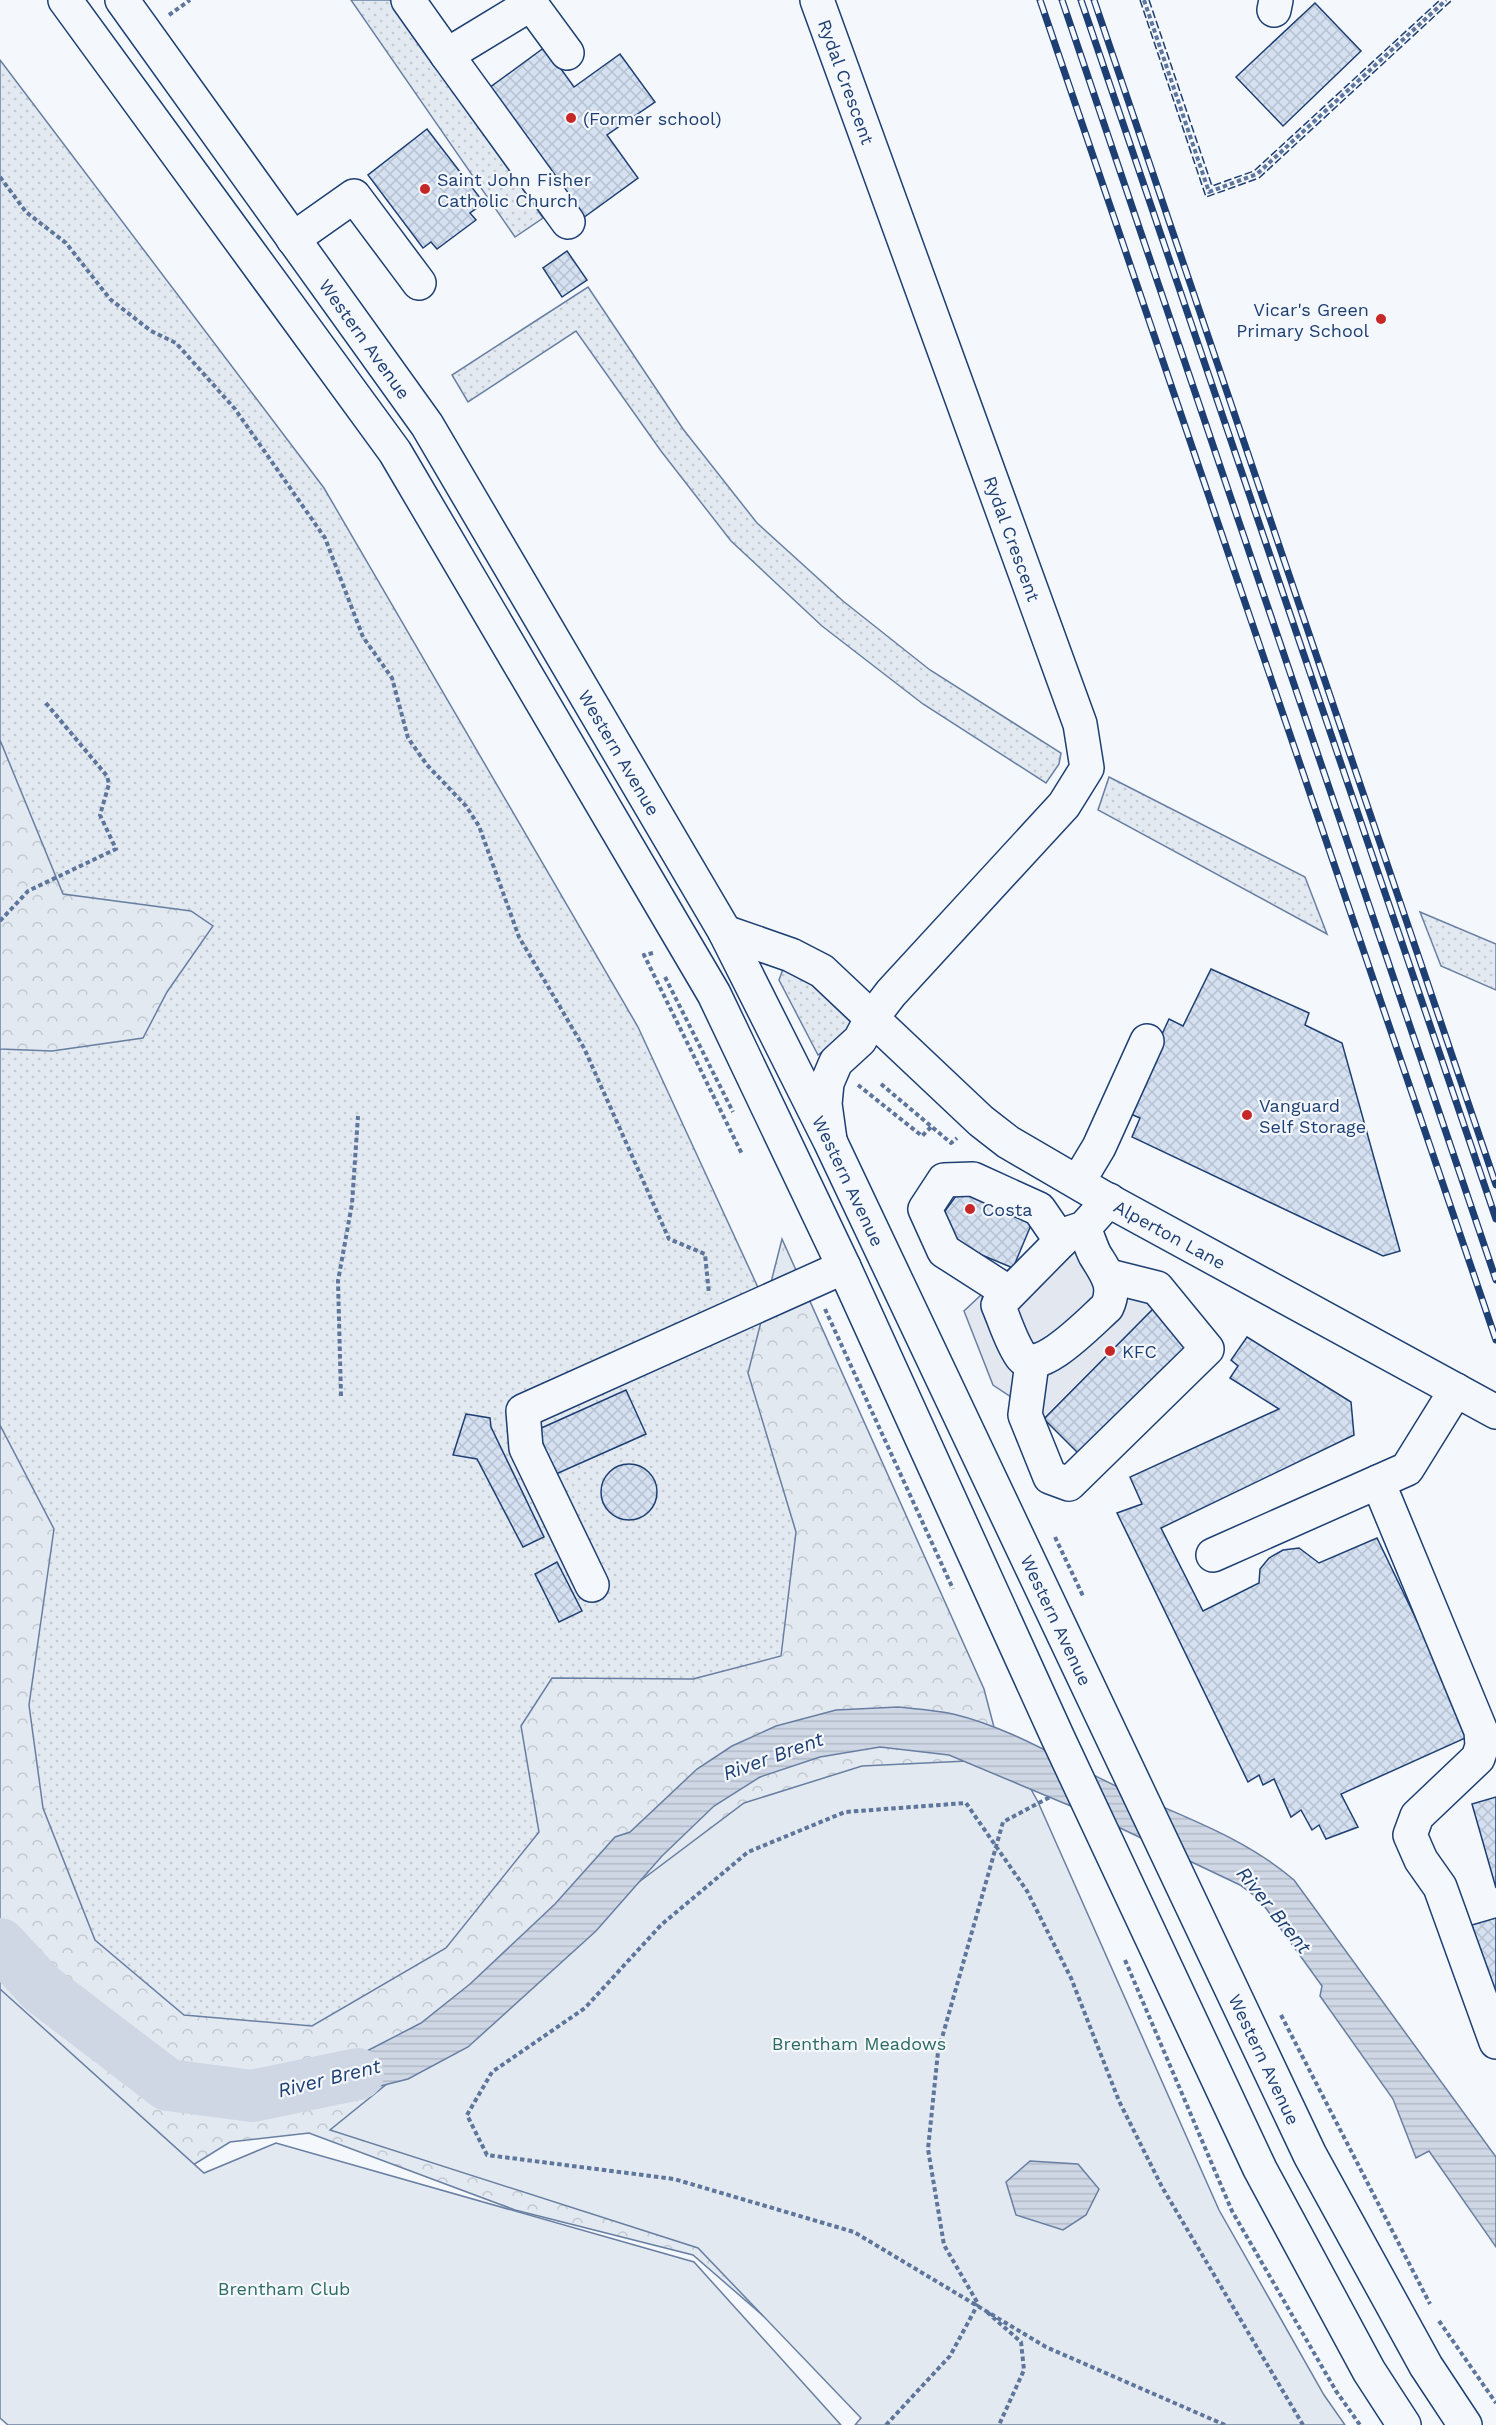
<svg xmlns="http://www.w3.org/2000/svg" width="1496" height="2425" font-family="'Work Sans',sans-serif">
  <defs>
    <pattern id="grass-dots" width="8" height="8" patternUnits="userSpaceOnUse" patternTransform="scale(1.5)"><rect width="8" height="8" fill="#e3e9f0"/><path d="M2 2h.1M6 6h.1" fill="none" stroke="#c2c9d1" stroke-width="1.8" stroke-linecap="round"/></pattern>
    <pattern id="forest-crowns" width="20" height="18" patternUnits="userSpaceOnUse" patternTransform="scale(1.5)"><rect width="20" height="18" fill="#e3e9f0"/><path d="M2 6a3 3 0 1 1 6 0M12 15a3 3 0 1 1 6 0" fill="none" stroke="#c2c9d1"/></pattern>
    <pattern id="water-rules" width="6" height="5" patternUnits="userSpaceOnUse" patternTransform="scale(1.5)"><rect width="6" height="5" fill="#cfd7e4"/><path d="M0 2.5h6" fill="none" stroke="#b1bac7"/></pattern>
    <pattern id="building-cross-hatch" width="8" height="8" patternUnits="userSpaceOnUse" patternTransform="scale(1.5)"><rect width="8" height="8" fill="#d5e0f0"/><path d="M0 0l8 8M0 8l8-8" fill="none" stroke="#b6c1d1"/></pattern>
  </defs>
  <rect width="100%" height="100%" fill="#f4f7fb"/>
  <path fill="url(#grass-dots)" stroke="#687fa3" stroke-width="1.5" d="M351,0H390L543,218L515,237Z
    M0,60L324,488L638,1027L925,1650L344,2069L186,2100L0,1854Z
    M588,287L683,429L757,523L843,601L930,670L1061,753L1059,764L1046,783L923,704L822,626L731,541L661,451L576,331L468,402L452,375Z
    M1109,777L1305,877L1327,934L1098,810Z
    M1420,912L1496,944V990L1441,966Z
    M783,969L797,971L858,1029L818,1055L779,980Z"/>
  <path fill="url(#forest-crowns)" stroke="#687fa3" stroke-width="1.5" d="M0,740L63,894L191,911L213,926L167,992L143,1038L52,1051L0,1049Z
    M782,1239L984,1689L995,1731L741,2214L850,2391L693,2255L515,2210L309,2133L230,2142L185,2170L0,2016V1425L54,1529L29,1705L43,1808L95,1940L184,2015L312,2026L446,1948L539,1832L521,1726L552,1678L693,1679L781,1656L796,1532L748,1373Z"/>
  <path fill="#e3e9f0" stroke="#687fa3" stroke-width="1.5" d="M988,1760L1021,1771L1038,1802L1219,2210L1324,2395L1345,2425H855L861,2418L698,2248L330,2130L603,1909L744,1803L862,1766Z
    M0,1989L204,2173L276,2143L694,2262L841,2425H8L0,2418Z"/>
  <path fill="#e3e8f0" stroke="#687fa3" stroke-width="1.5" d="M1061,1220L1153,1309L1044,1419L993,1385L964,1311Z"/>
  <path fill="url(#water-rules)" stroke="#687fa3" stroke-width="1.5" d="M898,1707C916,1709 935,1710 953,1714C1012,1728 1065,1762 1120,1788C1180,1816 1243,1836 1294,1880L1496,2157V2247L1429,2151L1416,2158L1393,2099L1320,1996L1322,1986L1260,1900L1240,1885L1097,1817L949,1755L880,1747L820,1757L760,1777L714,1806L662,1856L596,1931L468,2047L408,2079L293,2108L284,2067L365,2052L421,2023L470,1984L555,1904L615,1837L630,1832L697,1769L732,1746L776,1726L836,1710Z
    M1030,2161L1078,2164L1099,2189L1086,2215L1063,2230L1016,2215L1006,2182Z"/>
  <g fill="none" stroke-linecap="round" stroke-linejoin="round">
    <path stroke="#cfd7e4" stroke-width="52" d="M0,1944L42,1989L168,2085L252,2096L358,2074"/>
  </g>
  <path fill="url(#building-cross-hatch)" stroke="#1d3f73" stroke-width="1.5" d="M1315,3L1361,51L1283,126L1236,77Z
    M545,47L574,87L620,54L655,102L607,135L638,178L583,218L489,88Z
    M427,129L484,203L470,213L476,220L437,249L431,242L423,248L368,175Z
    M567,251L587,280L562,297L543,268Z
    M1211,969L1309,1013L1305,1025L1342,1043L1400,1251L1383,1256L1132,1137L1140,1118L1126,1112L1169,1019L1183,1026Z
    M969,1191L1034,1218L1013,1268L948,1241L943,1225L945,1211L956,1196Z
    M1153,1309L1191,1348L1083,1458L1044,1419Z
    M1247,1337L1351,1402L1354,1435L1161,1528L1203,1611L1259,1583L1260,1569L1269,1558L1283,1550L1299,1548L1319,1563L1377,1538L1472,1735L1341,1794L1358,1827L1326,1839L1319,1825L1312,1830L1301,1810L1291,1817L1274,1779L1263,1785L1259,1775L1248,1782L1117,1513L1142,1504L1130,1477L1279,1409L1230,1378L1238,1366L1231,1360Z
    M626,1390L646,1434L556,1474L537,1430Z
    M466,1414L490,1418L491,1427L544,1537L523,1547L477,1459L453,1455Z
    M601 1492a28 28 0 1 1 56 0a28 28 0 1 1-56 0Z
    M557,1562L582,1611L559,1622L535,1574Z
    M1496,1797V1888L1472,1804Z
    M1496,1918V2006L1472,1925Z"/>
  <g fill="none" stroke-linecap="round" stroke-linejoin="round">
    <defs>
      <g id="minor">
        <path d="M408,0L447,55L531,4L567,53"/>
        <path id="s1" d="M817,0L1080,724L1087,768L1064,805L891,993L871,1019"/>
        <path d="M1274,10L1276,0"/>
        <path d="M447,55L568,222"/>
        <path d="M293,239L354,196L419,283"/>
        <path d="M1078,1182L1099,1147L1147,1041"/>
        <path d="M1084,1228C1088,1237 1091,1247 1095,1255C1106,1273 1117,1286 1107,1307C1093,1319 1037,1379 1021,1356C1011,1342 1005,1321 998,1305L1069,1233L1084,1228L1109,1200"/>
        <path d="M1008,1292L944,1251L925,1209L944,1180L973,1179L1039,1209L1061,1241"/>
        <path d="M1032,1363L1025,1415L1050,1477L1069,1484L1207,1349L1157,1288L1109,1276"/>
        <path d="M1378,1482L1481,1731L1482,1746L1478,1758L1417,1816L1410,1835L1421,1860L1440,1887L1496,2042"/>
        <path d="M1213,1555L1407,1469L1456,1390"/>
        <path d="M592,1585L526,1448L523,1411L844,1267"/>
      </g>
      <g id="major">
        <path id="s2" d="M725,932L791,955L822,971L981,1121L1008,1142L1104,1198L1496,1412"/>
        <path d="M830,1140L825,1104L827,1083L836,1062L860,1040L871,1019"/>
      </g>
      <g id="highway">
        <path d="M65,0L395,452L714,994L844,1267L1058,1738L1260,2169L1369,2371L1404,2425"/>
        <path id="s3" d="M122,0L427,425L725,932L830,1141L1310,2155L1426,2366L1465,2425"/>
      </g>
    </defs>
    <use href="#minor" stroke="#1d3f73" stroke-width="36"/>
    <use href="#major" stroke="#1d3f73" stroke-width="36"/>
    <use href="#highway" stroke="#1d3f73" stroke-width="36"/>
    <path stroke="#5e769c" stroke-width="4" stroke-dasharray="4.5 3" stroke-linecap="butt" d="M1144,0L1209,192L1257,174L1446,0
      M169,15L190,0
      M0,177L26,212L66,243L110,299L151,331L176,343L235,409L325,538L363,637L392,678L408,738L427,765L466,806L479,826L519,937L584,1048L669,1239L705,1254L709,1294
      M0,921L28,891L116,849L100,815L109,784L107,776L45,702
      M653,953L644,955L742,1154
      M665,977L733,1112
      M881,1084L951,1143L957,1138
      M858,1085L922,1136L931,1127
      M825,1309L953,1589
      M341,1396L338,1281L352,1204L358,1116
      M1055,1537L1083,1596
      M1125,1960L1232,2211L1336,2391L1360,2425
      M1281,2015L1430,2304
      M977,2302L944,2245L928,2149L938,2052L1003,1822L1050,1797
      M987,2312L1021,2342L1024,2370L999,2425
      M1439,2321L1496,2403
      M886,2425L950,2356L978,2304
      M1225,2425L1046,2347L854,2232L674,2179L487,2155L467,2115L492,2072L585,2008L661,1925L748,1852L845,1812L966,1803L1027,1891L1071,1978L1119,2101L1162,2187L1303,2425"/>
    <use href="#minor" stroke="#f4f7fb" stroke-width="33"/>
    <use href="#major" stroke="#f4f7fb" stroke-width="33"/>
    <use href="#highway" stroke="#f4f7fb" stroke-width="33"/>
    <defs>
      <path id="rail" d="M1040,0L1496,1340
        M1062,0L1496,1280
        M1081,0L1496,1219
        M1094,0L1496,1185"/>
    </defs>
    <use href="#rail" stroke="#1d3f73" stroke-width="7"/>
    <use href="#rail" stroke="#f4f7fb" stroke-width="4.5" stroke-dasharray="14" stroke-linecap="butt"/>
    <path stroke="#1d3f73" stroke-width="1.5" stroke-dasharray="8 3" stroke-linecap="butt" d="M1140,0L1206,197L1259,178L1452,0
      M1149,0L1212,186L1254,171L1440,0"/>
  </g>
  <g fill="#c62828" stroke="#f4f7fb" stroke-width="2">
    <circle cx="571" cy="118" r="6"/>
    <circle cx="425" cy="189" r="6"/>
    <circle cx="1381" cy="319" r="6"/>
    <circle cx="1247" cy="1115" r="6"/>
    <circle cx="970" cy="1209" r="6"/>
    <circle cx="1110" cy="1351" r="6"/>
  </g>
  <g text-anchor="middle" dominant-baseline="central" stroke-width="4.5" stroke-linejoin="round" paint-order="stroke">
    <g font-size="18" fill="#1d3f73" stroke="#f4f7fb">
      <text stroke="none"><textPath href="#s1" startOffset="87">Rydal Crescent</textPath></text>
      <text stroke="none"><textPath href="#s3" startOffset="417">Western Avenue</textPath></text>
      <text stroke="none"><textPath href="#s1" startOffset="573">Rydal Crescent</textPath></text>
      <text stroke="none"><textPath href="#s3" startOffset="903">Western Avenue</textPath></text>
      <text stroke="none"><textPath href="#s3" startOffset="1389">Western Avenue</textPath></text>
      <text stroke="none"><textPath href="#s2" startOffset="544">Alperton Lane</textPath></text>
      <text stroke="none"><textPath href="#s3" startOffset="1875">Western Avenue</textPath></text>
      <text stroke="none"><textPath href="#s3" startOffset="2361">Western Avenue</textPath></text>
    </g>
    <g font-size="18" fill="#1d3f73" stroke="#f4f7fb" text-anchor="start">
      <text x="583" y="118">(Former school)</text>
      <text x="437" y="179">Saint John Fisher<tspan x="437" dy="21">Catholic Church</tspan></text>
      <text x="1369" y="309" text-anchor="end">Vicar's Green<tspan x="1369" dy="21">Primary School</tspan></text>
      <text x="1259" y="1105">Vanguard<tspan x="1259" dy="21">Self Storage</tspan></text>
      <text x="982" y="1209">Costa</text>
      <text x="1122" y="1351">KFC</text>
    </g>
    <g font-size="18" fill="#2c6c60" stroke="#f4f7fb">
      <text x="859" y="2043">Brentham Meadows</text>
      <text x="284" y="2288">Brentham Club</text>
    </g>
    <g font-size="20" font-style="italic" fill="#1d3f73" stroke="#f4f7fb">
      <text transform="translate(773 1756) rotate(-20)">River Brent</text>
      <text transform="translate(1274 1910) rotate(51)">River Brent</text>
      <text transform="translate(329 2078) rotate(-14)">River Brent</text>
    </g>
  </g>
</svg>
